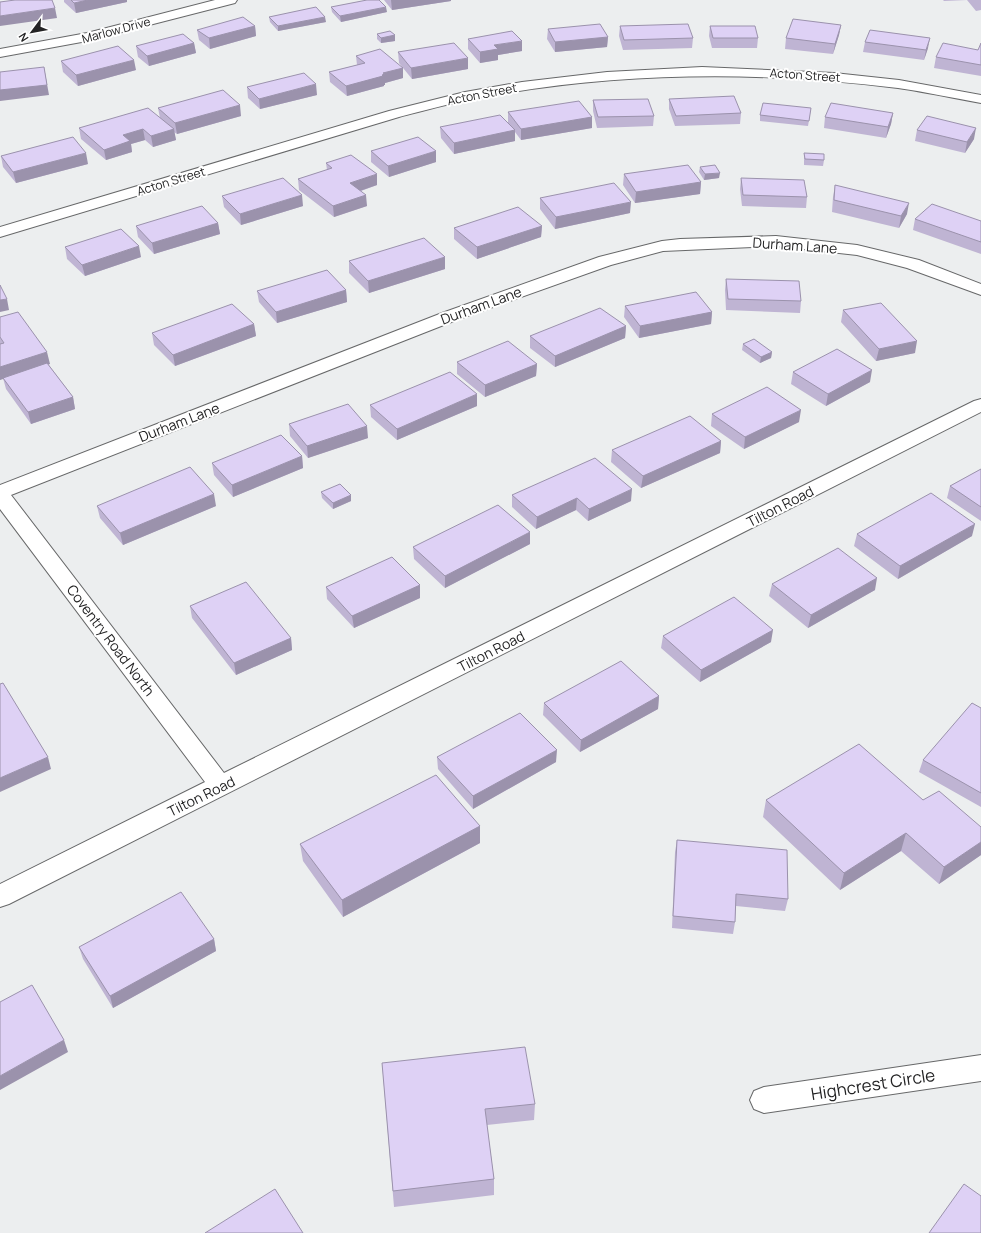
<svg xmlns="http://www.w3.org/2000/svg" width="981" height="1233" font-family="Manrope,sans-serif">
  <rect width="100%" height="100%" fill="#eceeef"/>
  <g fill="none" stroke-linecap="round" stroke-linejoin="round">
    <defs>
      <path id="street" d="M215,0H237L235,3L87,41L0,57V49L87,33Z
        M702,67L834,73L899,80L981,95V103C953,98 926,92 898,88C754,70 609,72 467,100C444,105 422,111 399,117L0,237V227L389,111L465,92L522,82L607,72Z
        M776,236L857,245L919,260L981,284V295L907,268L857,255L776,246L663,251L611,265L454,321L11,495L224,773L974,401L981,399V412L9,904L0,907V884L205,782L0,509V485L442,313L599,257L662,241L680,239Z
        M981,1055V1081L764,1113L754,1109L750,1100L754,1091L764,1087Z"/>
    </defs>
    <use href="#street" stroke="#676869" stroke-width="2"/>
    <use href="#street" fill="#fff" fill-rule="evenodd"/>
  </g>
  <path fill="#bfb4d3" d="M64,0H127V2L76,13L64,2Z
    M384,0H451V1L392,10Z
    M943,0H981V10L976,11L967,0L944,1Z
    M331,7L387,12L341,22L332,12Z
    M269,17L326,22L278,31L270,22Z
    M841,25L839,35L833,54L785,49L786,38Z
    M255,26L256,36L210,49L199,40L197,30Z
    M620,26L693,38L692,48L623,50L619,36Z
    M710,26L758,38L757,48H712L709,36Z
    M548,29L608,37L607,47L555,52L547,39Z
    M377,34L395,35V41L381,43L377,39Z
    M468,39L522,51L498,55V60L480,63L468,49Z
    M865,42L928,48L924,60L863,52Z
    M194,43L196,53L149,66L138,57L136,46Z
    M981,43V76L934,68L936,57L978,50Z
    M398,52L468,69L412,79L399,63Z
    M356,56L403,68V78L385,83V85H384V86L347,96L330,82L329,72L357,65Z
    M61,61L136,70L78,86L63,72Z
    M247,87L317,95L260,109L248,98Z
    M669,99L741,113L740,124L675,126L669,109Z
    M593,100L654,116L653,126L597,128L593,111Z
    M158,108L241,116L177,134L174,132L176,140L153,147L145,140L131,144L132,152L106,160L81,139L79,128L160,118Z
    M811,108L808,126L760,121V115Z
    M508,112L592,117V128L521,140L515,132V141L454,154L441,138L440,127L510,125L508,123Z
    M893,113L891,124L886,138L824,128L825,117Z
    M917,130L974,139L965,153L915,141Z
    M371,151L436,162L389,177L371,162Z
    M804,153L824,160L823,166L804,165Z
    M1,156L88,164L16,183L3,167Z
    M326,163L377,185L361,191L367,206L334,217L299,190L298,179L327,170Z
    M700,167L719,178L704,180L699,172Z
    M624,174L701,182L700,194L635,203L623,185Z
    M741,178L807,197L806,208L742,206L740,189Z
    M835,185L907,214L899,228L832,212L833,197Z
    M222,196L303,206L241,225L224,207Z
    M540,198L630,213L555,229L540,209Z
    M915,219L981,221V254L913,230Z
    M218,223L220,234L154,254L138,237L136,226Z
    M542,226L541,237L477,259L454,239V228Z
    M65,247L141,257L85,276L67,259Z
    M349,261L445,269L369,293L349,273Z
    M726,279L801,301L800,313L726,310L725,290Z
    M346,290L347,302L277,323L259,302L257,291Z
    M625,306L712,312L711,324L639,338L624,317Z
    M843,310L915,353L876,361L841,322Z
    M0,317L50,364H48L73,397L75,409L31,424L6,389L3,378L0,380Z
    M254,324L256,336L175,366L154,345L152,333Z
    M626,326L625,338L555,367L530,348V336Z
    M743,344L772,352L771,358L760,363L742,350Z
    M457,362L537,364L536,376L485,397L457,374Z
    M793,372L870,382L826,406L791,384Z
    M370,405L477,406L397,440L371,417Z
    M712,414L799,422L744,449L711,426Z
    M289,424L368,438L308,458L290,436Z
    M721,441L720,453L641,488L611,462L612,450Z
    M302,456L303,468L233,497L214,475L212,463Z
    M981,469V521L947,498L950,486Z
    M321,492L351,495V501L333,509L322,498Z
    M512,495L631,501L588,521L576,510L536,529L512,507Z
    M97,506H216L123,545L100,518Z
    M857,534L972,536L898,579L854,546Z
    M530,544L445,588L414,559L413,547Z
    M772,584L875,590L808,628L769,596Z
    M420,585V598L354,628L327,599L326,587Z
    M190,606L291,638L292,650L236,675L192,618Z
    M663,636L771,642L700,682L661,648Z
    M659,696L658,709L580,752L543,715L544,703Z
    M981,708V807L919,772L923,760Z
    M437,757L556,762L473,809L438,769Z
    M766,800H923L981,827V855L939,884L901,851L840,890L763,817Z
    M480,826V843L343,917L303,861L300,844Z
    M677,840L788,899L785,911L736,906L735,922L733,934L672,928L675,852Z
    M214,939L216,951L113,1008L83,959L79,947Z
    M382,1063L535,1104L534,1120L487,1125L494,1179V1195L394,1207Z"/>
  <path fill="#9b92ac" d="M88,0H127V2L76,13L74,3Z
    M391,0H451V1L392,10Z
    M386,7L387,12L341,22L340,16Z
    M55,8L57,18L0,26V16Z
    M325,17L326,22L278,31V26Z
    M841,25L839,35L833,54L835,44Z
    M255,26L256,36L210,49L209,38Z
    M395,35V41L381,43V38Z
    M608,37L607,47L555,52V42Z
    M930,38L928,48L924,60L926,50Z
    M522,41V51L498,55V60L480,63V52L494,45Z
    M194,43L196,53L149,66L147,56Z
    M468,58V69L412,79L411,68Z
    M134,60L136,70L78,86L76,75Z
    M44,67L49,95L0,101V90Z
    M403,68V78L385,83V85H384V86L347,96L346,86L383,73Z
    M316,84L317,95L260,109L259,99Z
    M240,105L241,116L177,134L175,123Z
    M893,113L891,124L886,138L888,127Z
    M592,117V128L521,140V129Z
    M976,128L974,139L965,153L967,142Z
    M143,129L145,140L131,144L132,152L106,160L104,150L123,135Z
    M174,129L176,140L153,147L151,136Z
    M515,130V141L454,154V143Z
    M436,151V162L389,177L388,166Z
    M86,153L88,164L16,183L13,172Z
    M720,173L719,178L704,180L705,174Z
    M377,174V185L351,194L350,183Z
    M701,182L700,194L635,203L636,192Z
    M302,195L303,206L241,225L240,214Z
    M366,195L367,206L334,217L333,206Z
    M631,202L630,213L555,229L556,217Z
    M909,203L907,214L899,228L901,216Z
    M218,223L220,234L154,254L152,243Z
    M542,226L541,237L477,259V247Z
    M139,246L141,257L85,276L82,265Z
    M445,257V269L369,293L368,281Z
    M346,290L347,302L277,323L276,312Z
    M7,299L9,310L0,312V300Z
    M712,312L711,324L639,338L640,326Z
    M254,324L256,336L175,366L173,355Z
    M626,326L625,338L555,367V356Z
    M917,341L915,353L876,361L879,349Z
    M47,352L50,364L0,380V367Z
    M772,352L771,358L760,363L761,357Z
    M537,364L536,376L485,397V385Z
    M872,370L870,382L826,406L828,394Z
    M477,394V406L397,440V429Z
    M73,397L75,409L31,424L28,412Z
    M801,410L799,422L744,449L745,437Z
    M367,426L368,438L308,458L307,446Z
    M721,441L720,453L641,488L643,476Z
    M302,456L303,468L233,497L232,485Z
    M632,489L631,501L588,521L589,509Z
    M214,494L216,506L123,545L120,533Z
    M351,495V501L333,509V503Z
    M577,498L576,510L536,529L537,517Z
    M975,524L972,536L898,579L900,566Z
    M530,532V544L445,588V576Z
    M877,578L875,590L808,628L811,615Z
    M420,585V598L354,628L352,616Z
    M773,630L771,642L700,682L701,670Z
    M291,638L292,650L236,675L234,663Z
    M659,696L658,709L580,752L581,740Z
    M557,750L556,762L473,809V796Z
    M48,757L51,769L0,792V778Z
    M480,826V843L343,917L342,900Z
    M906,833L901,851L840,890L844,873Z
    M981,842V855L939,884L944,867Z
    M214,939L216,951L113,1008L110,996Z
    M64,1040L68,1052L0,1090V1076Z"/>
  <path fill="#ded1f5" stroke="#9b92ac" d="M15,0H52L55,8L0,16V2Z
    M71,0H88L74,3Z
    M367,0H379L386,7L340,16L331,7Z
    M316,7L325,17L278,26L269,17Z
    M243,17L255,26L209,38L197,30Z
    M793,19L841,25L835,44L786,38Z
    M600,24L608,37L555,42L548,29Z
    M688,24L693,38L624,40L620,26Z
    M710,26H755L758,38H713Z
    M870,30L930,38L926,50L865,42Z
    M390,31L395,35L381,38L377,34Z
    M512,31L522,41L494,45L498,49L480,52L468,39Z
    M183,34L194,43L147,56L136,46Z
    M454,43L468,58L411,68L398,52Z
    M943,43L978,50L981,43V65L936,57Z
    M118,46L134,60L76,75L61,61Z
    M380,49L403,68L383,73L385,74L382,75L383,76L346,86L329,72L365,63L356,56Z
    M44,67L47,85L0,90V72Z
    M304,73L316,84L259,99L247,87Z
    M223,90L240,105L175,123L158,108Z
    M734,96L741,113L676,116L669,99Z
    M648,99L654,116L598,117L593,100Z
    M579,101L592,117L521,129L508,112Z
    M763,103L811,108L809,121L760,115Z
    M831,103L893,113L888,127L825,117Z
    M148,108L174,129L151,136L143,129L123,135L130,141L104,150L79,128Z
    M500,115L515,130L454,143L440,127Z
    M927,116L976,128L967,142L917,130Z
    M73,137L86,153L13,172L1,156Z
    M418,137L436,151L388,166L371,151Z
    M804,153L824,154V160L805,159Z
    M351,155L377,174L350,183L366,195L333,206L298,179L332,168L326,163Z
    M688,165L701,182L636,192L624,174Z
    M715,165L720,173L705,174L700,167Z
    M283,178L302,195L240,214L222,196Z
    M741,178L804,180L807,197L743,195Z
    M614,183L631,202L556,217L540,198Z
    M835,185L909,203L901,216L834,200Z
    M932,204L981,221V242L915,219Z
    M202,206L218,223L152,243L136,226Z
    M518,207L542,226L477,247L454,228Z
    M121,229L139,246L82,265L65,247Z
    M424,238L445,257L368,281L349,261Z
    M327,270L346,290L276,312L257,291Z
    M726,279L799,281L801,301L728,299Z
    M0,285L7,299L0,300Z
    M696,292L712,312L640,326L625,306Z
    M881,303L917,341L879,349L843,310Z
    M232,304L254,324L173,355L152,333Z
    M600,308L626,326L555,356L530,336Z
    M18,312L47,352L0,367V344L4,343L0,337V317Z
    M754,339L772,352L761,357L743,344Z
    M508,341L537,364L485,385L457,362Z
    M837,349L872,370L828,394L793,372Z
    M47,363L73,397L28,412L3,378Z
    M450,372L477,394L397,429L370,405Z
    M767,387L801,410L745,437L712,414Z
    M348,404L367,426L307,446L289,424Z
    M690,416L721,441L643,476L612,450Z
    M281,435L302,456L232,485L212,463Z
    M595,458L632,489L589,509L577,498L537,517L512,495Z
    M190,467L214,494L120,533L97,506Z
    M981,469V507L950,486Z
    M340,484L351,495L333,503L321,492Z
    M931,493L975,524L900,566L857,534Z
    M498,505L530,532L445,576L413,547Z
    M838,548L877,578L811,615L772,584Z
    M392,557L420,585L352,616L326,587Z
    M246,582L291,638L234,663L190,606Z
    M734,597L773,630L701,670L663,636Z
    M621,661L659,696L581,740L544,703Z
    M3,683L48,757L0,778V684Z
    M972,703L981,708V793L923,760Z
    M520,713L557,750L473,796L437,757Z
    M859,744L923,800L939,791L981,827V842L944,867L906,833L844,873L766,800Z
    M436,775L480,826L342,900L300,844Z
    M677,840L787,850L788,899L736,894L735,922L673,916Z
    M181,892L214,939L110,996L79,947Z
    M32,985L64,1040L0,1076V1002Z
    M525,1047L535,1104L485,1109L494,1179L393,1191L382,1063Z
    M964,1184L981,1196V1233H929Z
    M275,1189L303,1233H205Z"/>
  <g text-anchor="middle" dominant-baseline="central" stroke-width="4" stroke-linejoin="round" paint-order="stroke">
    <g font-size="12" fill="#232324" stroke="#fff">
      <text transform="translate(116 30) rotate(-15)">Marlow Drive</text>
      <text transform="translate(805 75) rotate(4)">Acton Street</text>
      <text transform="translate(482 94) rotate(-11)">Acton Street</text>
      <text transform="translate(171 181) rotate(-17)">Acton Street</text>
    </g>
    <g font-size="14" fill="#232324" stroke="#fff">
      <text transform="translate(795 245) rotate(4)">Durham Lane</text>
      <text transform="translate(481 305) rotate(-20)">Durham Lane</text>
      <text transform="translate(179 422) rotate(-21)">Durham Lane</text>
      <text transform="translate(780 506) rotate(-27)">Tilton Road</text>
      <text transform="translate(111 640) rotate(53)">Coventry Road North</text>
      <text transform="translate(491 651) rotate(-27)">Tilton Road</text>
      <text transform="translate(201 796) rotate(-26)">Tilton Road</text>
    </g>
    <g font-size="17" fill="#232324" stroke="#fff">
      <text transform="translate(873 1084) rotate(-9)">Highcrest Circle</text>
    </g>
  </g>
  <g transform="translate(32 32) rotate(238)" stroke="#ffffff" stroke-width="3" paint-order="stroke">
  <path d="M0-3L7 15L0 10L-7 15Z" fill="#232324"/>
  <text y="-6" font-size="11" font-weight="bold" text-anchor="middle" fill="#232324">N</text>
  </g>
</svg>
